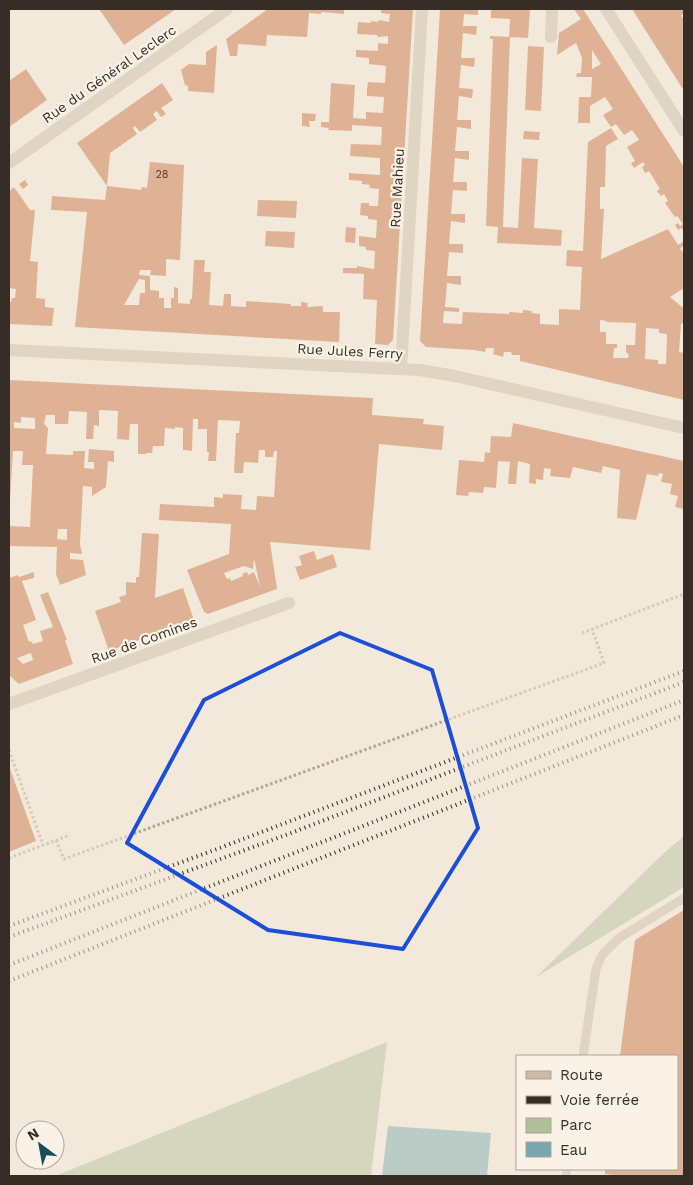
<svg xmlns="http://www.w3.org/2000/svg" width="693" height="1185" font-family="'Work Sans',sans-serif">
  <rect width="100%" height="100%" fill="#f2e9da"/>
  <path fill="#b0c19a" d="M684,836V887L536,977L664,853Z
    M387,1042L371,1176H55Z"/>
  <path fill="#78a8af" d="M388,1126L491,1133L487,1176H382Z"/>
  <path fill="#c86f42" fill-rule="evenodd" d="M99,9H176L124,45Z
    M268,9H344V14L321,12V14L309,13L307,37L267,35L266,46L238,44L237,56H230L226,39Z
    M381,9H413L393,340L388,345L375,344L377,300L363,299L364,274L343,273V268H357V266L374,269L375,251L366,250V247L359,246V236L376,238L377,220L368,219V216L360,215L361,203H369V206H378L379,189L369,188L370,185L362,184V181L349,180V173L380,175V158L350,156L351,144L381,145L382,127L352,125V131L328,130L329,128L321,127V122H329L331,83L355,85L353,118L366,119V112L383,113L384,97L367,96V89L368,82L385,83L386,66L369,64V58L356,57V50L378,51V43L388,44V36L378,37L377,35L357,34L358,22L371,23V21L378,22L379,20L389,22L390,14L381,13Z
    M440,9H478V15L464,14L463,26H477L476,35L463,33L461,58H475L474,67L461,65L459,88L473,89L472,98L459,96L457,120H471V129L457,127L455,151H469V160L455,158L453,182H467V191L453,190L451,214H465V223L451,221L449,244H463V253L449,252L447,276H461V285L447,283L445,307L459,308V312L444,311L443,323L462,324L463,312L509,314V312L523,313V310L532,311L531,313L540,314V324L559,325V309L580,310L582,267L566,266L567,250L583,251L588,142L611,128L618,139L606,146L605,187H600V209H604L601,259L668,229L678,245L684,241V246L680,248L684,254V288L670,297L682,307L684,306V322L681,324L679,352L684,353V400L520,361V355H512L511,352H504L503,357L493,354L494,348H486L485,352L475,350L426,347L420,341ZM600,320L607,321L606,322L636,323L635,345H626V352L629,355L628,358H613L614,348H617V344H606V332H600ZM646,328L659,329V333L667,334L666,364H658V360L645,359Z
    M491,9H530L528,38L509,37L510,19L491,18Z
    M574,9H583L684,167V232L681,228L678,230L675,225L678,223L680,226L683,224L677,216L675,217L665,203L668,201L664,194L661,196L657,191L660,189L649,171L645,173L642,167L645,165L643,162L634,168L631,163L635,161L627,147L639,140L632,130L624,135L616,124L611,127L603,115L613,109L605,97L590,106V123H578L579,97H591L592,77H576L577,73H581L582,58L576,43L557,55L559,33L581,19ZM592,50L601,64L592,69Z
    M632,9H684V14L681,15L684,20V91Z
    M490,36L510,37L503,227L518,228L522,158L538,159L534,228L562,230L561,246L497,243L498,227L486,226L493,39H490Z
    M217,45L214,93L188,91V86L185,85L181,70L189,64L206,65V52Z
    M528,46L544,47L541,111L525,110Z
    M26,69L47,100L9,127V81Z
    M162,83L173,100L161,108L166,114L161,117L157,111L153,114L157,120L140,132L135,126L133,128L137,134L110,153L107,186L77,143Z
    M302,113L316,114L315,121H309L310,127L302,126Z
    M524,131L540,132L539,140L523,139Z
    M150,162L184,165L180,260L166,259V276L150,275L151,270H140L139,275L150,276V290L159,291V298H164V308H171V298H174V287L178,288V303L190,304V299H192L194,260H205L204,272H211L209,305L223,306L224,294H231V306L246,307V301L291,304V306H301V302L308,303L307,307L323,306V312H340L339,342L75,327L87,212L51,210L52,196L105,200L107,186L141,190L142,187L147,188ZM139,279L145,280V293H140L139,305H124Z
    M25,180L28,185L23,189L19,184Z
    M14,187L30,210H35L30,261L38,262L36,298L45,299V307L54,308L52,326L9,324V302H11L12,298H15L16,289L9,288V191Z
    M258,200L297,201L296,218L257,216Z
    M346,227L356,228L355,243L345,242Z
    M266,231L295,232L294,248L265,246Z
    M9,380L373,398L372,415L424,419L423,424L444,426L442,450L379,444L370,550L270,542L277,589L208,614L204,612L187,570L229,554L231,524L159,520L160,504L214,507V497L223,498V494L242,495L241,509L256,510L257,496L274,497L277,451H274L273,457H265V450H259L258,463L244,462L243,473H234L236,433H239L240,421L218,420L216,461H208L209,452H207V429H198V419H193L192,451L183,450V428L175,427V429L165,428L164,446H153L152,453H146V454H138V424H130L129,440L117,439L118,411L99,410V426L94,425L93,439H86L87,412L69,411L68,424H55V415H46L44,424L48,428L46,454L73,455V451H85L84,468L94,469V462H88L89,449L114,451V462L108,461L106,487L92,496V487L83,486L80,544L82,554L70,553V559L83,560L86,575L60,585L56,574L57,547L9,546V526L30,527L33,465H22L23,451H13L10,500H9ZM21,417L35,418V429L14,428V422L21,423ZM58,529H67V540L57,539ZM254,558L260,587L254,572L248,575L247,572L244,573L242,574L243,576L231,581L230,578L227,579L224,573L244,566L253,569Z
    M513,423L684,461V509L675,507L678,496L670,494L672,484L661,482L663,474L659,473L658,476L647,474L636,520L617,518L620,470L603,466L601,473L573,467L570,478L550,476L551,469L544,468L543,480L536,479V484L529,483L530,464L518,461L516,484H508L510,462L498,461L496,488L484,487L483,493L469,492L468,496L456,495L459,460L484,462L485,452L490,453L491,436L511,437Z
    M142,533L159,534L155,598L183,588L194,620L109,651L95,611L121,602L119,597L126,595V582L136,583V577H139Z
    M314,551L317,560L333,554L337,567L300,580L295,567L302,565L299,556Z
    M34,572V578L22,581L36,620L23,625L29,642L31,641L33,644L43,641L40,631L53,627L40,595L48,592L67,640H65L73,664L19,684L9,675V578L18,575L19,577ZM31,653L33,660L23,664L17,658Z
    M9,766L36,841L9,852Z
    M684,910V1176H625L605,1174V1169H677V1056H620L635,940Z"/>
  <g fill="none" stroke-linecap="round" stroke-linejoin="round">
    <path stroke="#b6a490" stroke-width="3" stroke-dasharray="2.5 2.5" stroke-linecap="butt" d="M582,633L684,594
      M9,750L43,845
      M56,840L64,859L604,663L592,629
      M9,858L70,835"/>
    <path stroke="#cabaa6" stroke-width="9" d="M583,1056L596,969L602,955L619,938L684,898
      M566,1176L567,1169"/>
    <path stroke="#cabaa6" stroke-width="12" d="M606,9L684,131
      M551,37L552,9
      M9,163L227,9
      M9,350L420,370L455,376L684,428
      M401,369L422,9
      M9,704L289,603"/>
    <path stroke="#362d27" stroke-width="4" stroke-dasharray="1 4" stroke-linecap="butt" d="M9,926L217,849L684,671
      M9,937L283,836L684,682
      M9,965L684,700
      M9,981L684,715"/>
  </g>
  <path d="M0 0H693V1185H0ZM340,633L432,670L478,828L403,949L268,930L127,843L204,700Z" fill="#f2e9da" fill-opacity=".55" fill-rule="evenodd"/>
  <path fill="none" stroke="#1d4ed8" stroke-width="4" stroke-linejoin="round" d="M340,633L432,670L478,828L403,949L268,930L127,843L204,700Z"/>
  <g text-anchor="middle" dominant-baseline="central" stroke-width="4.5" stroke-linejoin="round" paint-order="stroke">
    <g font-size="11" fill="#5a3e2e">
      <text x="162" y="174">28</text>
    </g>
    <g font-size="14" fill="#362d27" stroke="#faf2e6">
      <text transform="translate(109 74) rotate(-35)">Rue du Général Leclerc</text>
      <text transform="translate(397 188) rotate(-87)">Rue Mahieu</text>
      <text transform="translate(350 351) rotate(3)">Rue Jules Ferry</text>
      <text transform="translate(144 640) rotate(-20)">Rue de Comines</text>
    </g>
  </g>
  <rect width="693" height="1185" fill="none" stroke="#362d27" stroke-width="20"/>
  <rect x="516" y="1055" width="162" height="115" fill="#faf2e6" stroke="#aca39a"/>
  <rect x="526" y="1071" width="25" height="8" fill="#cabaa6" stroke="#aca39a"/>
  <text x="560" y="1080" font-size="15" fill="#362d27">Route</text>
  <rect x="526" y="1096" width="25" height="8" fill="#362d27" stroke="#aca39a"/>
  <text x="560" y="1105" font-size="15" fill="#362d27">Voie ferrée</text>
  <rect x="526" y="1118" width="25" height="15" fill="#b0c19a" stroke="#aca39a"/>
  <text x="560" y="1130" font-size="15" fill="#362d27">Parc</text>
  <rect x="526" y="1142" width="25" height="15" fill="#78a8af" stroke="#aca39a"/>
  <text x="560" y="1155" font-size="15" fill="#362d27">Eau</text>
  <g transform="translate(40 1145) rotate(328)"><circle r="24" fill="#faf2e6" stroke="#aca39a"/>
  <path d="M0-4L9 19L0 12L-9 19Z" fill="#1c4e58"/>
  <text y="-8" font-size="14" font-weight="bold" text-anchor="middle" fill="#362d27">N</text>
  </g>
</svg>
